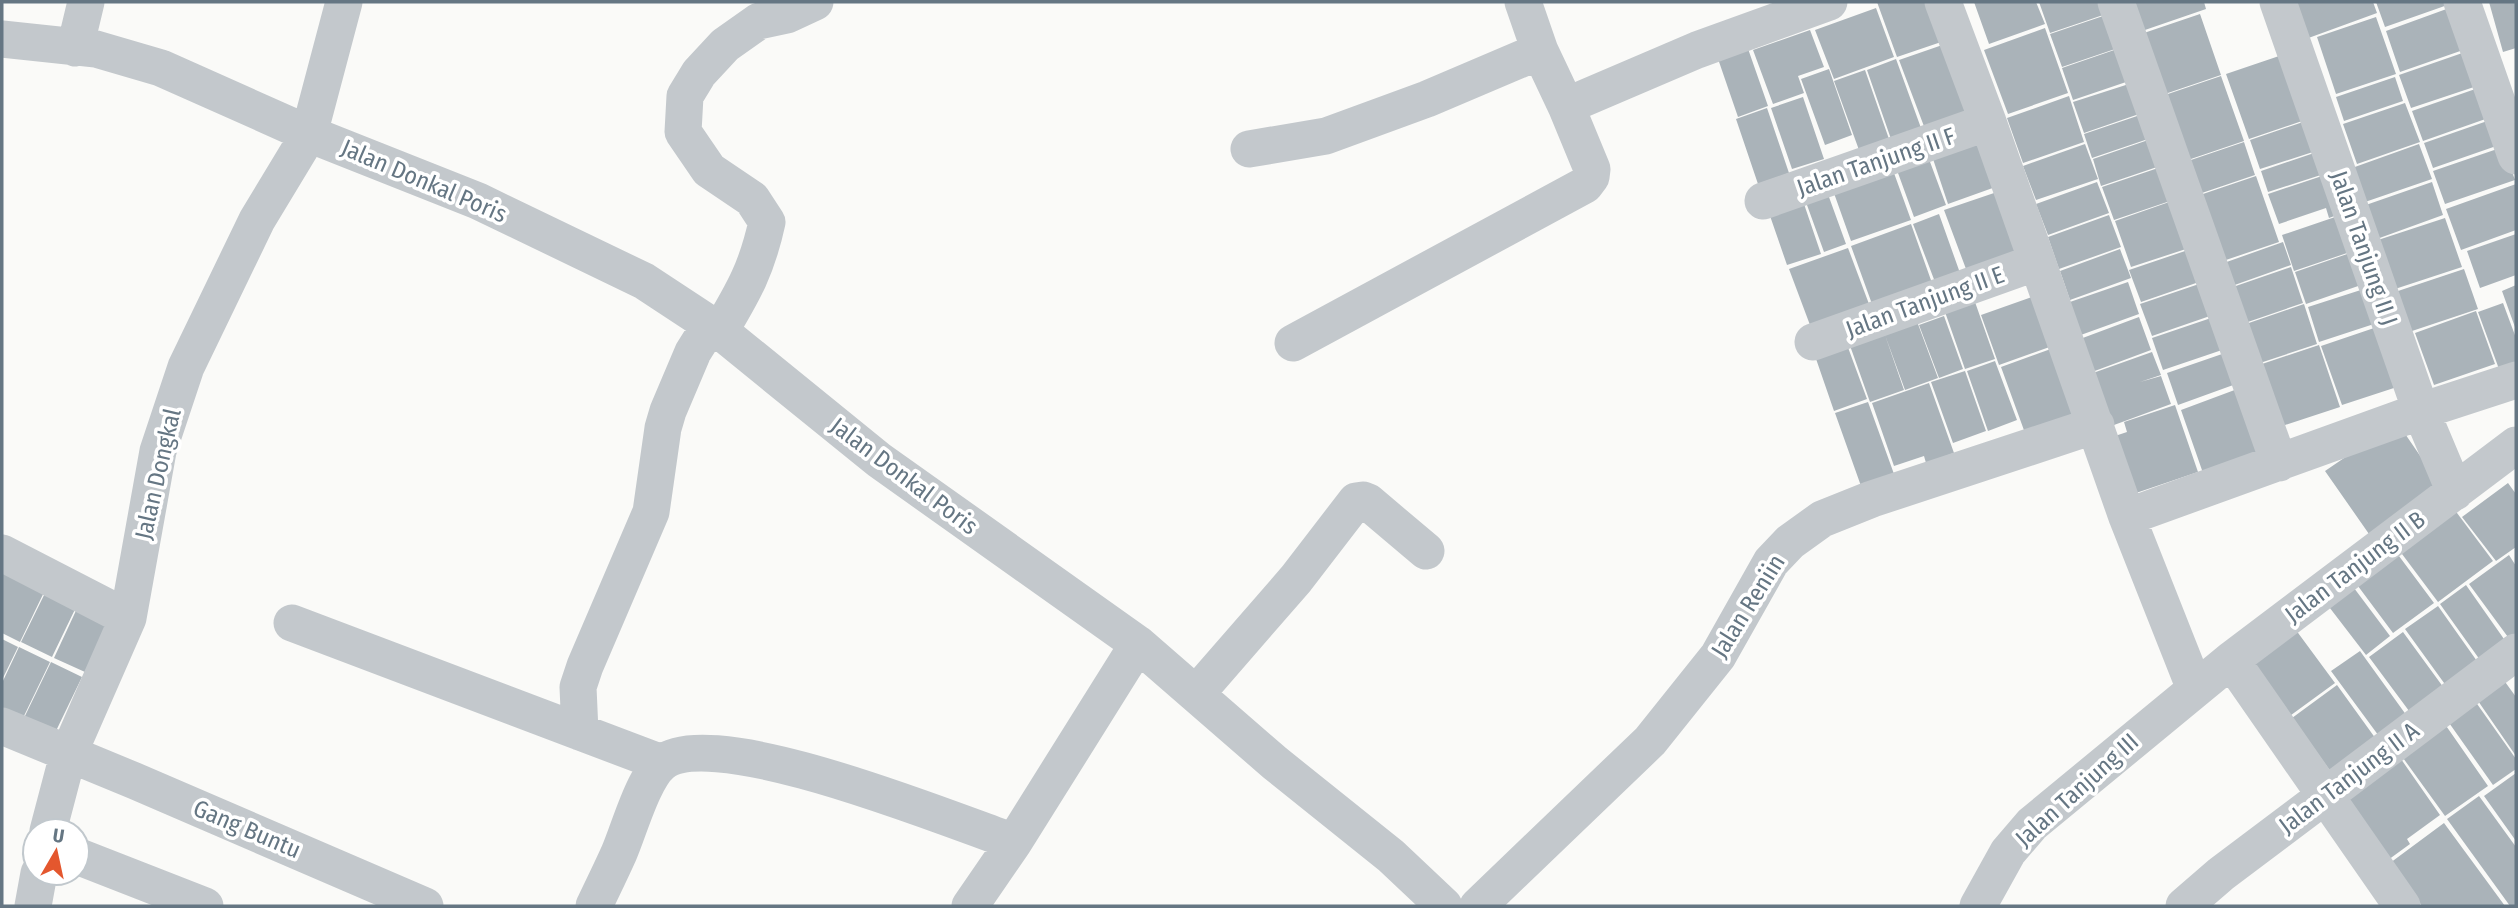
<svg xmlns="http://www.w3.org/2000/svg" width="2518" height="908" font-family="'Fira Sans Condensed',sans-serif">
  <rect width="100%" height="100%" fill="#fafaf8"/>
  <path fill="#aab3b9" d="M1877,2H1937L1950,39L1897,57Z
    M1974,2H2036L2045,24L1989,44Z
    M2039,2H2105L2109,13L2050,33Z
    M2131,2H2204L2206,9L2142,31Z
    M2291,2H2373L2377,13L2303,40Z
    M2376,2H2456L2385,27Z
    M2489,2H2516V48L2503,52Z
    M2452,7L2466,49L2400,72L2386,31Z
    M1876,8L1894,57L1834,79L1815,30Z
    M2109,14L2121,47L2062,67L2050,34Z
    M2200,14L2221,75L2162,95L2141,34Z
    M2376,17L2396,74L2336,94L2317,37Z
    M2045,28L2068,93L2008,114L1984,50Z
    M1810,30L1824,67L1798,76L1804,93L1773,104L1753,50Z
    M1951,42L1977,110L1925,129L1899,60Z
    M1746,43L1768,106L1738,117L1716,53Z
    M2120,48L2132,80L2073,100L2062,68Z
    M2471,50L2483,84L2411,108L2399,75Z
    M2285,54L2308,119L2249,139L2226,74Z
    M1896,59L1921,128L1891,139L1867,70Z
    M1829,69L1852,135L1825,145L1801,79Z
    M1865,70L1889,139L1859,150L1834,81Z
    M2221,76L2244,141L2185,161L2162,96Z
    M2395,77L2403,101L2344,121L2336,97Z
    M2132,83L2142,113L2084,133L2073,102Z
    M2484,86L2494,116L2423,141L2412,111Z
    M2069,96L2084,142L2023,163L2007,118Z
    M1803,97L1824,159L1792,169L1771,108Z
    M2405,103L2420,142L2357,164L2343,124Z
    M1767,108L1789,173L1758,184L1736,119Z
    M2143,114L2151,138L2092,158L2084,134Z
    M2493,119L2502,144L2433,168L2424,143Z
    M2309,120L2319,150L2260,169L2250,140Z
    M1984,138L2001,185L1948,204L1932,156Z
    M2151,139L2160,166L2101,186L2093,159Z
    M2244,142L2255,175L2196,195L2185,162Z
    M2085,144L2098,179L2036,200L2023,166Z
    M2419,144L2432,179L2365,202L2352,168Z
    M2503,147L2515,180L2445,204L2433,171Z
    M1926,151L1946,205L1914,217L1894,162Z
    M2320,151L2327,173L2268,192L2261,171Z
    M1890,162L1911,220L1851,241L1830,182Z
    M2161,167L2173,200L2114,220L2102,187Z
    M2331,173L2345,212L2329,218L2326,208L2279,224L2268,194Z
    M2256,176L2279,242L2220,262L2197,196Z
    M2097,182L2109,213L2048,235L2036,204Z
    M2432,182L2443,215L2374,240L2363,206Z
    M2516,184V230L2461,250L2446,209Z
    M1825,186L1846,244L1824,252L1803,194Z
    M1997,192L2022,259L1969,277L1944,210Z
    M1803,201L1821,254L1787,265L1769,213Z
    M2172,201L2189,248L2131,267L2115,221Z
    M1939,214L1960,273L1935,282L1913,224Z
    M2109,215L2121,247L2059,269L2048,237Z
    M2341,215L2353,251L2294,271L2282,235Z
    M2445,218L2462,267L2395,289L2378,240Z
    M1911,224L1932,283L1872,304L1851,246Z
    M2516,234V275L2480,288L2467,251Z
    M2283,242L2291,265L2229,287L2221,264Z
    M1848,248L1872,312L1813,333L1789,269Z
    M2120,249L2131,278L2070,300L2060,271Z
    M2188,250L2199,282L2141,302L2129,270Z
    M2353,252L2364,284L2306,304L2295,272Z
    M2291,267L2303,303L2242,324L2230,288Z
    M2464,269L2478,309L2403,334L2389,294Z
    M2128,282L2139,314L2078,336L2067,303Z
    M2199,284L2210,316L2152,336L2140,304Z
    M2516,285V330L2502,291Z
    M2367,288L2377,323L2319,342L2308,307Z
    M2040,294L2058,344L1999,365L1981,315Z
    M1975,302L1995,359L1965,369L1945,312Z
    M2503,303L2516,338V363L2499,369L2478,312Z
    M2304,304L2317,344L2257,364L2243,325Z
    M2476,311L2495,364L2434,385L2415,333Z
    M1915,316L1938,378L1905,390L1885,335L1904,390L1870,402L1848,340Z
    M1944,316L1963,369L1939,378L1919,325Z
    M2139,317L2151,350L2092,372L2080,339Z
    M2211,318L2222,350L2163,370L2152,338Z
    M2380,326L2400,386L2342,405L2321,346Z
    M1846,342L1867,399L1834,411L1814,353Z
    M2319,345L2340,407L2279,427L2259,365Z
    M2059,346L2083,413L2025,433L2001,367Z
    M2152,352L2161,375L2140,382L2161,376L2171,404L2114,425L2093,373Z
    M2225,353L2236,384L2178,405L2167,373Z
    M1995,361L2017,420L1988,431L1967,371Z
    M1965,371L1986,431L1953,443L1931,382Z
    M1929,383L1954,453L1926,463L1924,456L1894,466L1872,403Z
    M2240,388L2262,452L2203,473L2181,410Z
    M1868,402L1894,474L1861,486L1835,413Z
    M2175,405L2198,472L2136,493L2115,436L2127,432L2124,422Z
    M2397,422L2440,485L2369,534L2325,471Z
    M2508,483L2516,494V547L2496,561L2462,517Z
    M2451,505L2493,561L2438,602L2396,546Z
    M2393,548L2434,603L2393,633L2352,578Z
    M2509,555L2516,566V648L2469,584Z
    M2,564L47,586L20,642L2,633Z
    M2348,580L2390,636L2366,655L2323,599Z
    M2466,585L2511,649L2485,667L2440,604Z
    M48,587L79,601L52,657L21,642Z
    M80,602L111,617L85,672L54,658Z
    M2438,606L2484,671L2452,694L2405,629Z
    M2290,622L2335,683L2287,718L2242,656Z
    M2403,632L2449,695L2415,719L2369,657Z
    M2,639L18,647L2,680Z
    M19,647L50,662L23,718L2,708V683Z
    M2360,651L2412,723L2384,743L2331,671Z
    M51,662L82,677L55,733L24,718Z
    M2503,679L2516,697V756L2476,698Z
    M2337,685L2381,746L2336,779L2292,718Z
    M2475,701L2516,759V769L2493,785L2447,720Z
    M2442,720L2488,786L2445,816L2398,751Z
    M2394,749L2440,815L2407,839L2410,844L2388,860L2338,789Z
    M2516,773V841L2484,796Z
    M2479,796L2516,847V906H2510L2447,819Z
    M2444,823L2505,906H2422L2390,863Z"/>
  <g fill="none" stroke-linecap="round" stroke-linejoin="round">
    <path stroke="#c3c8cc" stroke-width="37" d="M1523,2L1540,51L1566,106L1697,50L1829,2
      M1943,2L1988,122L2127,517L2195,689
      M2116,2L2279,463
      M2278,2L2421,411L2455,492
      M2462,2L2516,156
      M2,39L96,49L161,68L309,134L478,201L644,281L720,331L879,460L1138,644L1275,763L1391,856L1444,906
      M75,48L86,2
      M1249,149L1326,136L1427,99L1540,51
      M1763,201L1988,122
      M720,331C744,291 757,268 767,222L752,199L709,170L683,132L685,96L699,73L725,45L759,21L787,15L815,2
      M1813,342L2037,262
      M1293,343L1585,185L1591,177L1592,169L1566,106
      M2127,517L2421,411L2516,380
      M2,553L128,618
      M292,623L662,763
      M2231,660L2402,906
      M1196,694L1296,579L1356,501L1363,500L1368,502L1426,551
      M2,726L135,781L425,906
      M580,732L578,687L585,666L651,512L663,428L668,411L693,352L710,325
      M48,831L68,755L128,618L158,451L186,367L257,220L309,134L344,2
      M77,856L205,906
      M33,906L39,873
      M594,906C602,889 611,871 619,853C629,830 643,778 662,763C713,722 953,821 1014,842
      M970,906L1014,842L1138,644
      M1478,906L1650,741L1718,656L1771,562L1790,542L1822,519L1872,499L2096,425
      M1978,906L2008,852L2032,824L2231,660L2516,445
      M2184,906L2221,874L2516,652"/>
  </g>
  <g text-anchor="middle" dominant-baseline="central" stroke-width="7" stroke-linejoin="round" paint-order="stroke">
    <g font-size="24" fill="#657683" stroke="#fff">
      <text transform="translate(1876 162) rotate(-19)">Jalan Tanjung II F</text>
      <text transform="translate(424 181) rotate(23)">Jalan Donkal Poris</text>
      <text transform="translate(2364 248) rotate(71)">Jalan Tanjung II J</text>
      <text transform="translate(1925 302) rotate(-20)">Jalan Tanjung II E</text>
      <text transform="translate(158 474) rotate(-77)">Jalan Dongkal</text>
      <text transform="translate(904 476) rotate(37)">Jalan Donkal Poris</text>
      <text transform="translate(2355 567) rotate(-37)">Jalan Tanjung II B</text>
      <text transform="translate(1748 606) rotate(-58)">Jalan Reniin</text>
      <text transform="translate(2349 778) rotate(-37)">Jalan Tanjung II A</text>
      <text transform="translate(2077 790) rotate(-42)">Jalan Tanjung III</text>
      <text transform="translate(247 829) rotate(23)">Gang Buntu</text>
    </g>
  </g>
  <rect width="2518" height="908" fill="none" stroke="#657683" stroke-width="7"/>
  <g transform="translate(56 852) rotate(9)"><circle r="33" fill="#ffffff" stroke="#c1c8cd" stroke-width="2"/>
  <path d="M0-5L12 26L0 18L-12 26Z" fill="#e4572e"/>
  <text y="-10" font-size="19" font-weight="bold" text-anchor="middle" fill="#657683">U</text>
  </g>
</svg>
